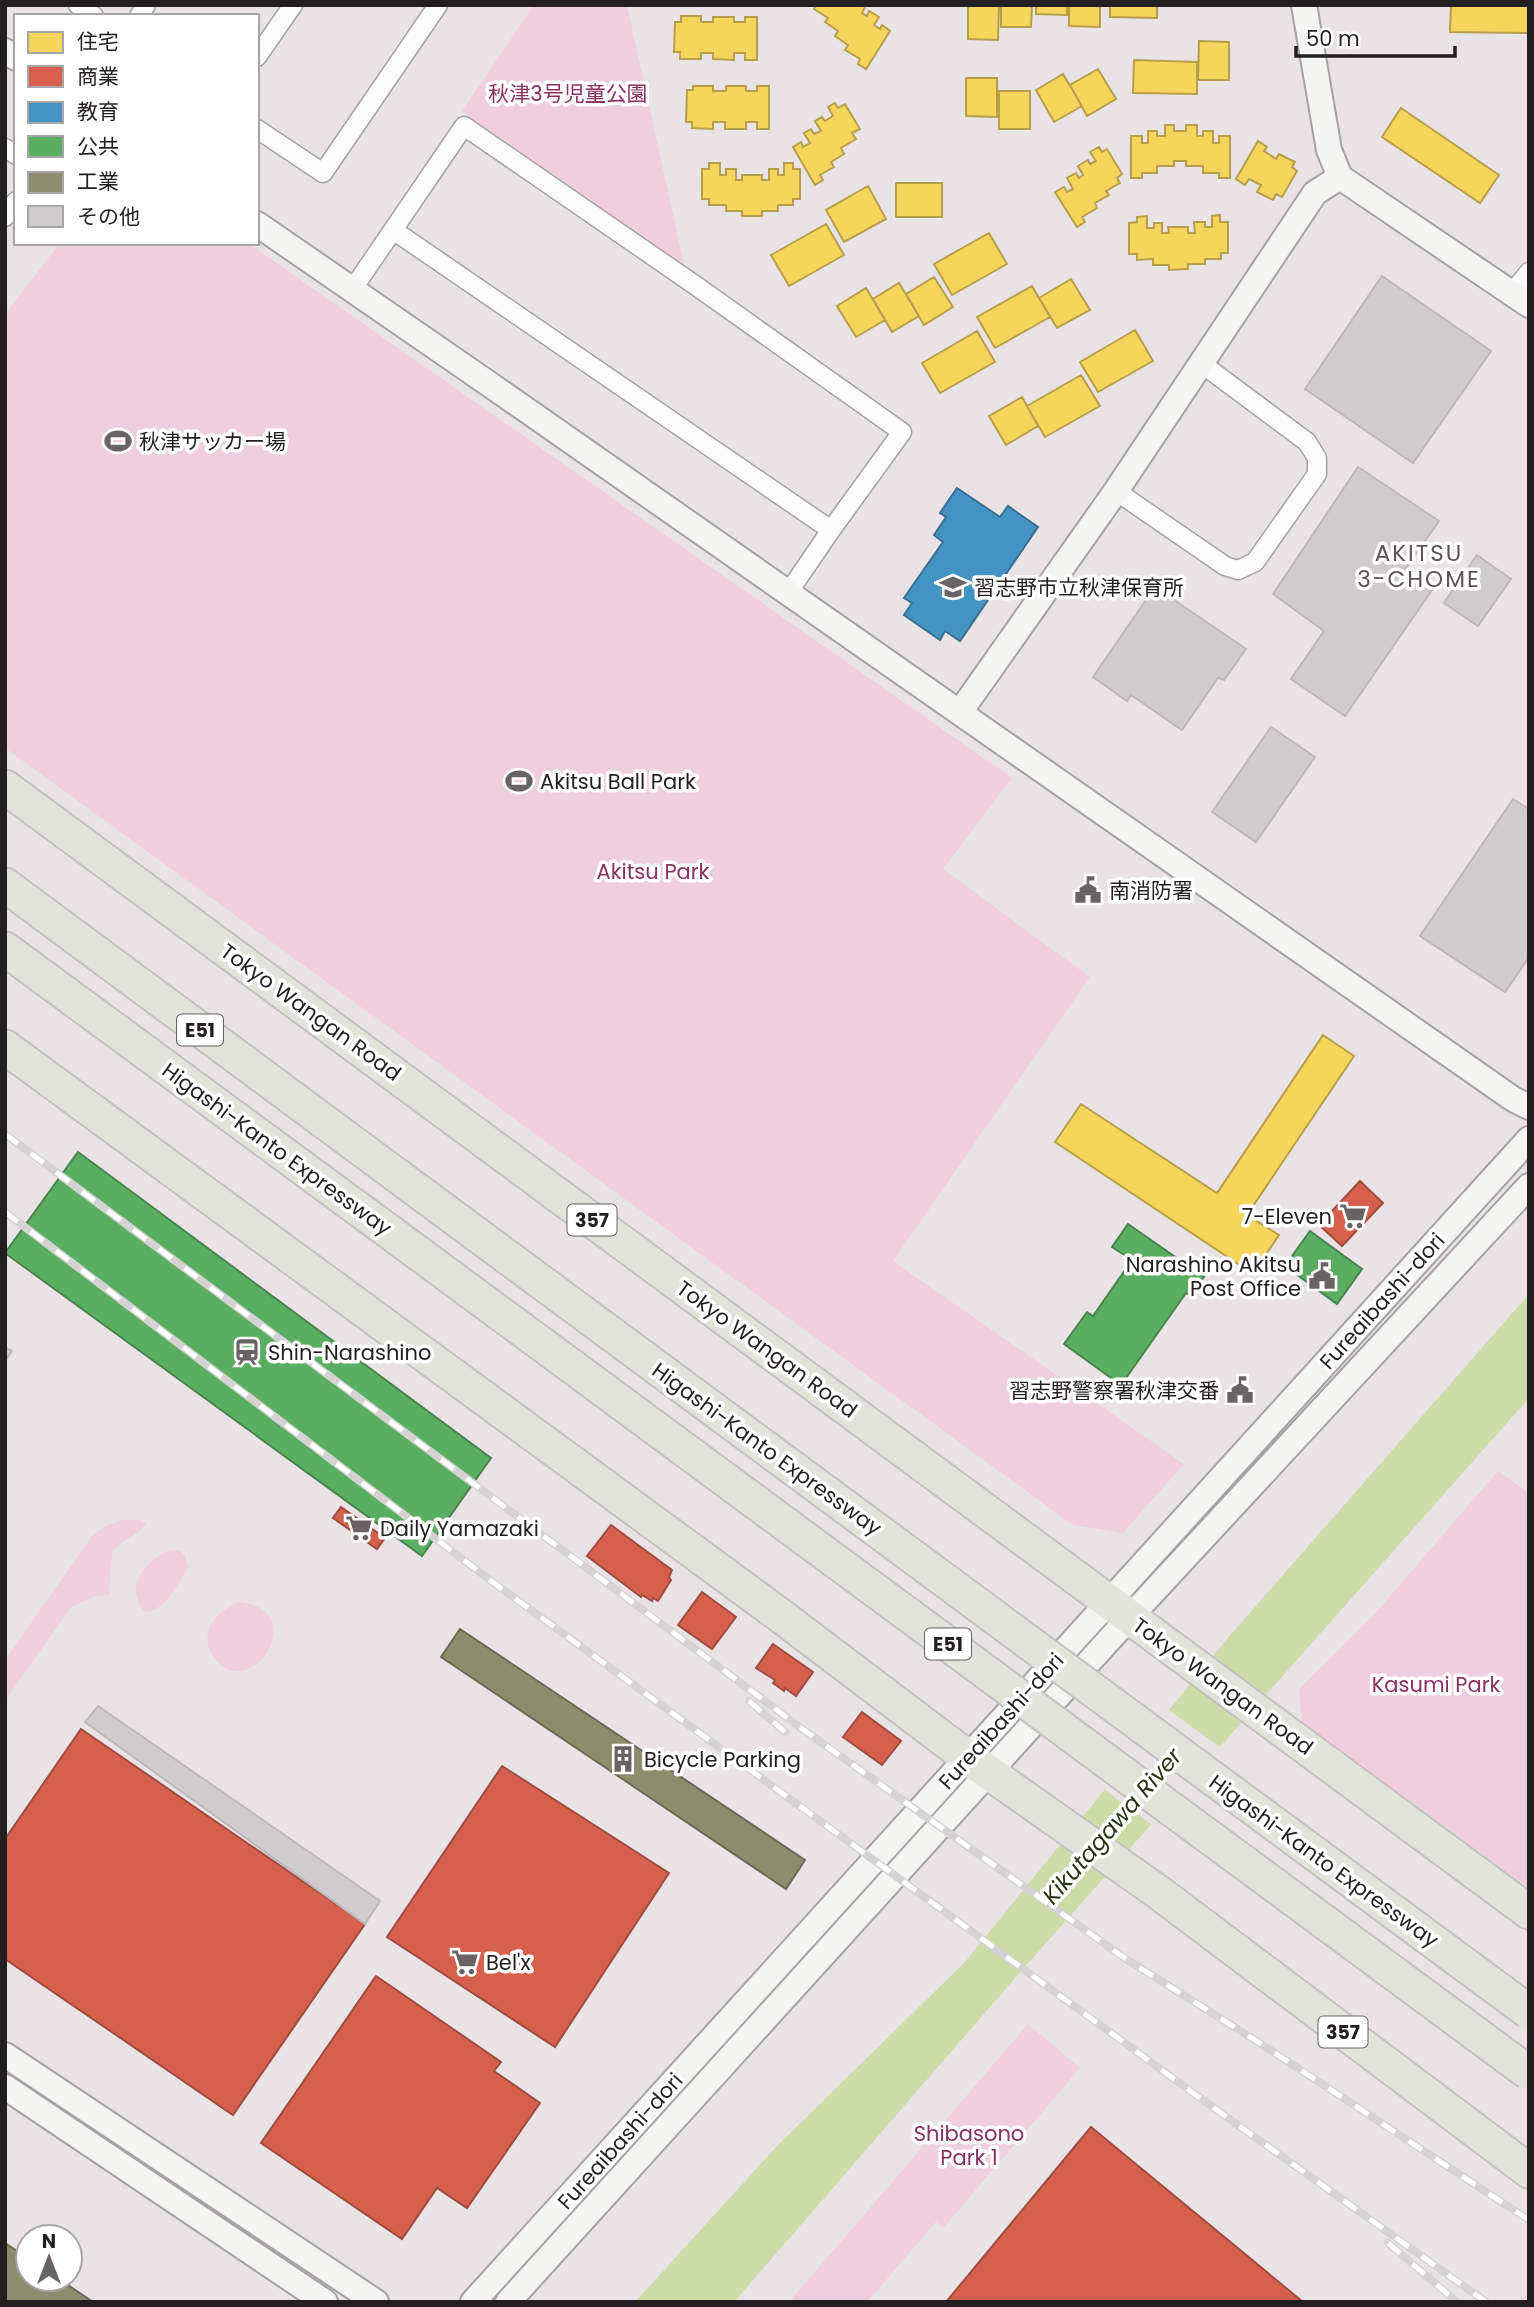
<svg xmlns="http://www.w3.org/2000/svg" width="1534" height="2307" font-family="Poppins,'Noto Sans JP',sans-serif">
  <rect width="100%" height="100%" fill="#eae3e6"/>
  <path fill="#efcfdd" d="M534,5H627L685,269L462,111Z
    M60,243H248L1012,778L943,869L1090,977L893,1261L1184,1464L1123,1533L1073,1525L5,748V314Z
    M1498,1471L1529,1493V1888L1303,1733L1299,1689L1373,1616Z
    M122,1520H140L146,1524C137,1537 120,1539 112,1553L109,1595L96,1596L71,1607L5,1701V1660L92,1536L105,1526Z
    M170,1550H179L185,1555L188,1568C178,1583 165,1612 145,1612C123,1588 145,1560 170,1550Z
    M239,1602C313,1610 251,1703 216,1660C196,1636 214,1612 239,1602Z
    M1028,2024L1080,2068L943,2228L936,2222L867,2302H789Z"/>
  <path fill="#ccdba8" d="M1529,1294V1398L1016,1977L734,2302H635L778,2145L965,1962L1226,1640Z"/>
  <path fill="#eae3e6" d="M1166,1708L1224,1750L1155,1827L1102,1788Z"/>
  <path fill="#f6d55c" stroke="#b79e4a" stroke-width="2" d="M816,5H866L862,13L867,16L869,11L879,17L874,25L880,29L882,25L890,31L866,69L858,64L860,59L845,50L848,45L835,36L838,31L825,22L828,18L814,9Z
    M968,5H999L998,40L968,39Z
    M1001,5H1032L1031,27H1001Z
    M1036,5H1067V15L1036,14Z
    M1069,5H1100V27L1069,26Z
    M1110,5H1157V18L1110,17Z
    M1451,5H1529V33L1450,32Z
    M681,16H701V22H713V17H734V22H745V17H757V60H745V53H734V60L713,59V53H701V59H680V52H674L675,22H681Z
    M1199,41L1229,42V80H1198Z
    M1134,60L1197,62V94L1133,93Z
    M1098,69L1116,99L1087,116L1070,85Z
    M1063,74L1082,106L1054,122L1036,90Z
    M966,78H997V117L966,116Z
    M693,86H713V91H726V86H746V91H757V86H769V129H757V122H746V129H725V122H713V129L692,128V122H686L687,90H693Z
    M999,91H1030V129H999Z
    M835,103L838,108L845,104L860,129L852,133L856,139L841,148L844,154L831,162L834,167L820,175L823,180L815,185L793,147L801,142L803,147L810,143L804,133L811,129L814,134L821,131L815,121L822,117L825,121L833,116L828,107Z
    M1401,108L1499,175L1480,203L1382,137Z
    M1165,125H1174V131H1186V125H1197V136H1203V131H1213V143H1219V136H1230V178H1219V173H1203V166H1186V161H1174V166H1157V173H1142V178H1131V136H1142V143H1148V131H1157V136H1165Z
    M1258,141L1267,147L1264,151L1276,159L1279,154L1295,162L1292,167L1297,171L1282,197L1276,194L1273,200L1257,192L1261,185L1249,179L1245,185L1236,179Z
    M1099,147L1102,152L1107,149L1122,174L1117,178L1120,183L1106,191L1109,195L1095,203L1097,208L1082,217L1085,222L1077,227L1055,192L1064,187L1067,192L1073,189L1067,178L1076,173L1079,178L1083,175L1078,166L1088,160L1090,164L1096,161L1090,152Z
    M709,163H720V175H726V169H736V180H742V175H762V180H769V169H778V175H784V163H793V169H800V199H793V205H778V211H762V216H742V211H726V205H709V199H702V169H709Z
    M896,183H942V217H896Z
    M868,186L886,219L844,242L826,210Z
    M1220,215V222H1228V253H1221V259H1205V264H1188V269L1169,270V265H1153V259L1137,260V254H1129V223L1137,222V217L1147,216V228H1154V223H1162V233H1169L1168,227H1188V233H1195L1194,222H1205V227H1212V216Z
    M826,224L844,255L789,286L771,255Z
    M989,233L1007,264L952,295L934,264Z
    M934,277L953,307L924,325L906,294Z
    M1071,279L1090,310L1057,328L1039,298Z
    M899,283L919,316L892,332L873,299Z
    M1032,286L1050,317L995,348L977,317Z
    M866,288L885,320L856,337L837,306Z
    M1135,330L1153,361L1098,392L1080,362Z
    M977,331L995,362L940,393L922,363Z
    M1081,375L1100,406L1045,437L1027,406Z
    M1022,397L1038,426L1006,445L989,416Z
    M1323,1035L1354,1056L1247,1215L1279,1235L1253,1274L1055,1142L1081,1104L1217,1193Z"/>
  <path fill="#d6604d" stroke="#a04c40" stroke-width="2" d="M1360,1181L1383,1203L1342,1246L1319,1225Z
    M341,1507L385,1538L377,1549L333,1518Z
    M611,1525L672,1570L669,1577L671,1580L658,1601L653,1598L652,1601L642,1595L641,1597L587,1556Z
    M702,1592L736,1617L712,1649L678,1625Z
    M773,1644L813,1672L796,1696L785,1688L784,1691L773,1683L775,1680L756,1668Z
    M862,1712L901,1741L882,1765L843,1737Z
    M81,1729L365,1924L233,2115L5,1959V1839Z
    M502,1766L669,1873L555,2047L387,1937Z
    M376,1976L501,2062L494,2071L540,2103L467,2208L437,2188L402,2239L261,2143Z
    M1091,2127L1303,2302H946Z"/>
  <path fill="#4393c3" stroke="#397092" stroke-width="2" d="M957,488L1000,517L1008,506L1038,527L960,641L945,631L940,640L904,615L912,603L904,598L943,542L934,535L946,517L940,513Z"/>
  <path fill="#5aae61" stroke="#4a834e" stroke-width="2" d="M78,1152L491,1458L422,1556L5,1253Z
    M1128,1224L1204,1277L1191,1296L1186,1293L1121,1385L1064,1344L1087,1312L1093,1316L1132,1260L1112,1247Z
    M1310,1231L1362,1269L1337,1304L1285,1266Z"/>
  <path fill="#8c8c6e" stroke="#6c6b57" stroke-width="2" d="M460,1629L805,1860L786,1889L441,1657Z
    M5,2243L28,2258V2279H59L93,2302H5Z"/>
  <path fill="#d0cbcd" stroke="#bdb7b9" stroke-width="2" d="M1382,276L1491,351L1413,463L1305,389Z
    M1358,467L1439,521L1404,571L1432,590L1345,716L1291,679L1324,631L1273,594Z
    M1477,555L1511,579L1478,626L1444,603Z
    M1155,587L1246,649L1224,680L1218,678L1182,730L1131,695L1127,701L1093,677Z
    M1271,727L1315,757L1256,842L1212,812Z
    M1513,799L1529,809V957L1505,992L1420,936Z
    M5,1347L12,1351L5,1361Z
    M98,1706L380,1901L365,1924L85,1722Z"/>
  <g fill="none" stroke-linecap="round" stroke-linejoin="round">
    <defs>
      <path id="street" d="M78,5L94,16
        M139,16L146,5
        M257,57L293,5
        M257,129L323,173L438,5
        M5,148L16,155
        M5,217L16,201
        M393,230L831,530
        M352,290L464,126L692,283L902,432L831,530L788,593
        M1512,293L1529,272
        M1116,491L1225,566L1238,570L1255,562L1317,474V458L1307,442L1201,363"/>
      <path id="secondary" d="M1304,5L1329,150L1340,177L1529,305
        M5,51L16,58
        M257,224L492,386L1513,1099L1529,1107
        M960,712L1116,491L1315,193L1340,177
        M5,2055L376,2302
        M5,2087L325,2302
        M473,2302L1529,1139
        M508,2302L1129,1618L1529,1186"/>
      <path id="highway" d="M5,787L1529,1912
        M5,885L395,1174
        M5,949L368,1216
        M5,1047L777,1613L967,1757L1158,1892L1529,2171"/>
    </defs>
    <use href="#street" stroke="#a6a1a3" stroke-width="21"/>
    <use href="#secondary" stroke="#a6a1a3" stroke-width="28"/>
    <use href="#highway" stroke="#c3bfc1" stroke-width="37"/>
    <use href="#street" stroke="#fcfbfb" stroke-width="18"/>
    <use href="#secondary" stroke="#f4f4f2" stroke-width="24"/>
    <use href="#highway" stroke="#e2e4db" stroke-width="33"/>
    <defs>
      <path id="rail" d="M5,1134L801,1728L1126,1959L1258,2042L1529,2220
        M5,1212L498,1586L1207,2103L1486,2302
        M749,1701L785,1732
        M1388,2243L1457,2302"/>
    </defs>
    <use href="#rail" stroke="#d5d2d3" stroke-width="8"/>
    <use href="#rail" stroke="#fff" stroke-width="5" stroke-dasharray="16" stroke-linecap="butt"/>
    <defs>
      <path id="highway-bridge" d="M395,1174L1529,2012
        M368,1216L1529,2073"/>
    </defs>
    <use href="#highway-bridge" stroke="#c3bfc1" stroke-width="37" stroke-linecap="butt"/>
    <use href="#highway-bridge" stroke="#e2e4db" stroke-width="33"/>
  </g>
  <defs>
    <symbol id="stadium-bare" viewBox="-9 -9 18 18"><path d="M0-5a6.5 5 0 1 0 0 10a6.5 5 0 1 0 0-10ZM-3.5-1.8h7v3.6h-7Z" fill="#696365" stroke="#fff" stroke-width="2.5" paint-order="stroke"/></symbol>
    <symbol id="school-bare" viewBox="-9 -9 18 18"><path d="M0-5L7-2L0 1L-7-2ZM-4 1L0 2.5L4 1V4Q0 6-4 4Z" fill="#696365" stroke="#fff" stroke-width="2.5" paint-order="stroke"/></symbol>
    <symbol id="civic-bare" viewBox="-9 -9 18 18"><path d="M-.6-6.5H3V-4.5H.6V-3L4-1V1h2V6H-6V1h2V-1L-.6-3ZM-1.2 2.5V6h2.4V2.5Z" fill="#696365" stroke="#fff" stroke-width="2.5" paint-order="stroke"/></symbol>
    <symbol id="supermarket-bare" viewBox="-9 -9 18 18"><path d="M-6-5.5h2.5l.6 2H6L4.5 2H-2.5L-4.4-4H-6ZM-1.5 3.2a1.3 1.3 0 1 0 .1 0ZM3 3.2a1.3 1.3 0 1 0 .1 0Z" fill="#696365" stroke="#fff" stroke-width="2.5" paint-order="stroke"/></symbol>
    <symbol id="station-bare" viewBox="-9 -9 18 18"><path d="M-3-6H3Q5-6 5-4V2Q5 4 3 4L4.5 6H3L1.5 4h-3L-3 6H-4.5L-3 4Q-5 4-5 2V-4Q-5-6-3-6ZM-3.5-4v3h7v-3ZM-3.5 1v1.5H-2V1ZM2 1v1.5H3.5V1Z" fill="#696365" stroke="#fff" stroke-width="2.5" paint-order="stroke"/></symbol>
    <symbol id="building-bare" viewBox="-9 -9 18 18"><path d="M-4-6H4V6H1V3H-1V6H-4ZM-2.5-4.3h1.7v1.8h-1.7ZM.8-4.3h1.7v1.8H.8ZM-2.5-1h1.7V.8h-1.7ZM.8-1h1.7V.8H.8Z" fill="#696365" stroke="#fff" stroke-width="2.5" paint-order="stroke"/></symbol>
  </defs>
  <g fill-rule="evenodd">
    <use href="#stadium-bare" x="99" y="422" width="38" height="38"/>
    <use href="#school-bare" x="934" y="568" width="38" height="38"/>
    <use href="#stadium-bare" x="500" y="762" width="38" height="38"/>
    <use href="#civic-bare" x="1069" y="871" width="38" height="38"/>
    <use href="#supermarket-bare" x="1334" y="1197" width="38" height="38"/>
    <use href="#civic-bare" x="1303" y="1257" width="38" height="38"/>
    <use href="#station-bare" x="228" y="1333" width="38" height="38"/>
    <use href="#civic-bare" x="1221" y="1371" width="38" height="38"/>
    <use href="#supermarket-bare" x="340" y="1509" width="38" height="38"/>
    <use href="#building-bare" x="604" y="1740" width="38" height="38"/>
    <use href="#supermarket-bare" x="446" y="1943" width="38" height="38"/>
  </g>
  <g text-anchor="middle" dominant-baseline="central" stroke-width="7" stroke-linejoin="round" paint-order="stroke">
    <g fill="#fff" stroke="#656263" stroke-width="2">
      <rect x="177" y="1014.5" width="46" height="31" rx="5"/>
      <rect x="567.5" y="1204.5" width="49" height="31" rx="5"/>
      <rect x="925" y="1628.5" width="46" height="31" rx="5"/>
      <rect x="1318.5" y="2016.5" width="49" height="31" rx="5"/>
    </g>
    <g font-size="19" font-weight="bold" fill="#231e20">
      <text x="200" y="1030">E51</text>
      <text x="592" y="1220">357</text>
      <text x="948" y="1644">E51</text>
      <text x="1343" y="2032">357</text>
    </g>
    <g font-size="21" fill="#8a3261" stroke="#fff">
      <text x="568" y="93">秋津3号児童公園</text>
      <text x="653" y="871">Akitsu Park</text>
      <text x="1436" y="1684">Kasumi Park</text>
      <text x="969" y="2133">Shibasono<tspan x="969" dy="24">Park 1</tspan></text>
    </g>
    <g font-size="21" fill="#231e20" stroke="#fff" text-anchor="start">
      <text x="139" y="441">秋津サッカー場</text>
      <text x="974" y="587">習志野市立秋津保育所</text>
      <text x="540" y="781">Akitsu Ball Park</text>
      <text x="1109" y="890">南消防署</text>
      <text x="1332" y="1216" text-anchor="end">7-Eleven</text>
      <text x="1301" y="1264" text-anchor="end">Narashino Akitsu<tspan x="1301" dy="24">Post Office</tspan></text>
      <text x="268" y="1352">Shin-Narashino</text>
      <text x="1219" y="1390" text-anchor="end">習志野警察署秋津交番</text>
      <text x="380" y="1528">Daily Yamazaki</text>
      <text x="644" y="1759">Bicycle Parking</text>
      <text x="486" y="1962">Bel'x</text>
    </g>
    <g font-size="21" fill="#231e20" stroke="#fff">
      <text transform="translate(311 1012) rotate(36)">Tokyo Wangan Road</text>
      <text transform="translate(277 1149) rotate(36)">Higashi-Kanto Expressway</text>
      <text transform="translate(1382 1301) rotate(-48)">Fureaibashi-dori</text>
      <text transform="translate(767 1349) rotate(36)">Tokyo Wangan Road</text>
      <text transform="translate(767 1449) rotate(36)">Higashi-Kanto Expressway</text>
      <text transform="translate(1223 1686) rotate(36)">Tokyo Wangan Road</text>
      <text transform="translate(1001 1721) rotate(-48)">Fureaibashi-dori</text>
      <text transform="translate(1324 1861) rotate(36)">Higashi-Kanto Expressway</text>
      <text transform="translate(620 2141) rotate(-48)">Fureaibashi-dori</text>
    </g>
    <g font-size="23" letter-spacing="2" fill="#5f5459" stroke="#fff">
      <text x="1419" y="553">AKITSU<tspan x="1419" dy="26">3-CHOME</tspan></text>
    </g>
    <g font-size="23" font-style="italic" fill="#293313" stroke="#fff">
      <text transform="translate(1112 1826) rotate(-49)">Kikutagawa River</text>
    </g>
  </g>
  <rect width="1534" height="2307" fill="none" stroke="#231e20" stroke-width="14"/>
  <rect x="14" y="14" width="245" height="231" fill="#ffffff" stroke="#a7a5a6" stroke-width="2"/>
  <rect x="28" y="32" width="35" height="21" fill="#f6d55c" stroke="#a7a5a6" stroke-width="2"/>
  <text x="77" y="49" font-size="21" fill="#231e20">住宅</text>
  <rect x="28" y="66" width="35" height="21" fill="#d6604d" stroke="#a7a5a6" stroke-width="2"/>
  <text x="77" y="84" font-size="21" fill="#231e20">商業</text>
  <rect x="28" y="102" width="35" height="21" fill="#4393c3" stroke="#a7a5a6" stroke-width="2"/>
  <text x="77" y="119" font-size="21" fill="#231e20">教育</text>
  <rect x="28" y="136" width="35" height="21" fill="#5aae61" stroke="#a7a5a6" stroke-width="2"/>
  <text x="77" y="154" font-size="21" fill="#231e20">公共</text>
  <rect x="28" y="172" width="35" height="21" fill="#8c8c6e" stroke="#a7a5a6" stroke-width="2"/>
  <text x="77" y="189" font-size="21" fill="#231e20">工業</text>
  <rect x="28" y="206" width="35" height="21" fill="#d0cbcd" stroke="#a7a5a6" stroke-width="2"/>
  <text x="77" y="224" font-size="21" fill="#231e20">その他</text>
  <g transform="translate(49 2258)"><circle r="33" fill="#ffffff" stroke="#a7a5a6" stroke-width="2"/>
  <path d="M0-5L12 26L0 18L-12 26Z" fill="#696365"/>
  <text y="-10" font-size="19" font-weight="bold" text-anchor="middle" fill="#231e20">N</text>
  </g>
  <path d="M1296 46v10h159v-10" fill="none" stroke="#231e20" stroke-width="3.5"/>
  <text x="1306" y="46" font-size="21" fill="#231e20" stroke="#ffffff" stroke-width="5" paint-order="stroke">50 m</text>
</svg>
